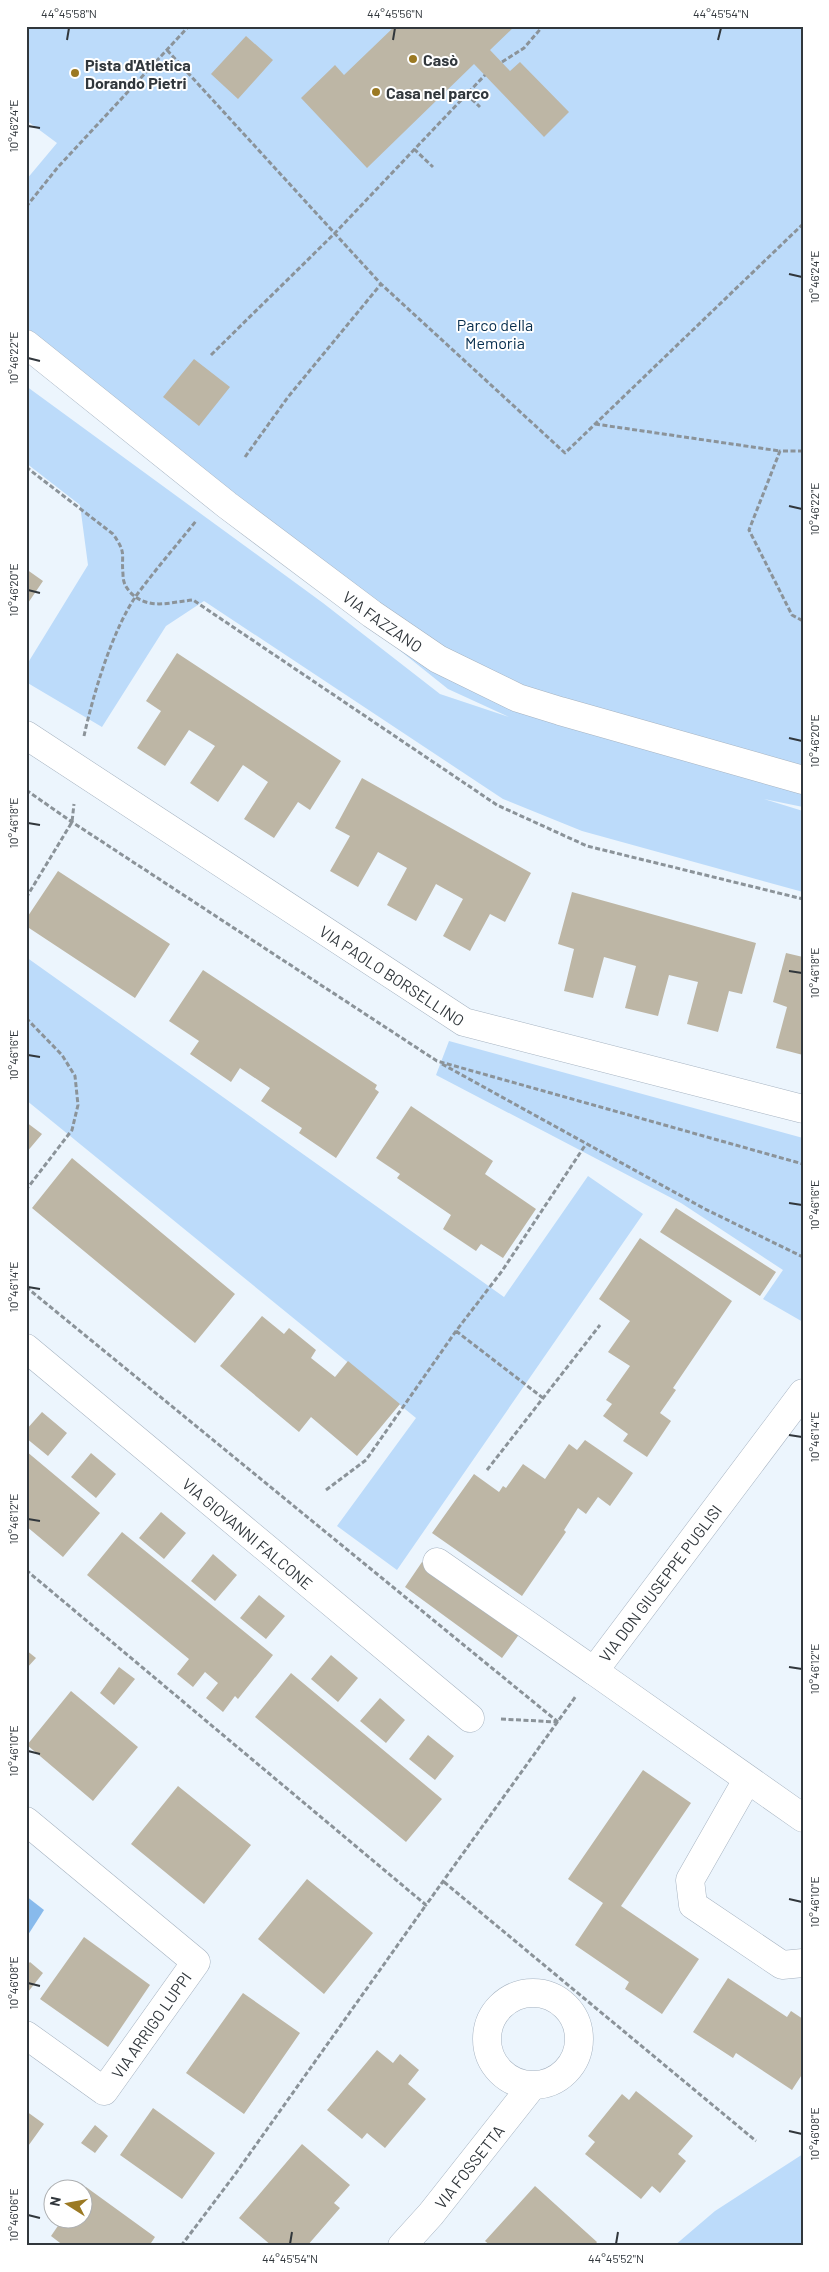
<svg xmlns="http://www.w3.org/2000/svg" width="829" height="2272" font-family="Barlow,sans-serif">
  <rect width="100%" height="100%" fill="#ecf5fd"/>
  <path fill="#bcdbfa" d="M26,26H803V807L764,799L803,811V892L582,831L503,799L204,601L166,626L102,727L26,682V666L88,565L80,505L26,463V386L323,603L440,694L509,717L448,689L222,508L26,343V180L57,143L26,120Z
    M26,957L504,1297L588,1176L643,1214L397,1570L337,1526L416,1418L26,1100Z
    M449,1041L803,1138V1322L763,1299L783,1270L681,1203L436,1075Z
    M803,2154V2246H674L715,2211Z"/>
  <path fill="#88baec" d="M26,1896L44,1910L26,1938Z"/>
  <path fill="#bdb6a5" d="M395,26H515L490,50L510,71L520,62L569,112L544,137L474,64L367,168L301,98L335,65L344,75Z
    M246,36L273,60L238,99L211,74Z
    M194,359L230,387L199,426L163,397Z
    M26,569L43,581L26,606Z
    M177,653L341,761L310,810L298,802L274,838L244,819L268,782L243,765L218,802L190,783L215,746L189,730L165,766L137,748L161,711L146,701Z
    M362,778L531,873L505,922L490,914L470,951L443,936L463,899L436,884L416,921L387,905L407,868L378,852L358,887L330,871L350,836L335,828Z
    M58,871L170,944L135,998L26,926V919Z
    M572,892L756,943L742,994L729,991L718,1032L687,1024L698,982L669,975L658,1016L625,1008L636,966L604,957L593,998L564,991L574,949L558,944Z
    M786,953L803,957V1055L776,1048L787,1007L773,1002Z
    M203,970L377,1085L375,1089L379,1092L336,1158L299,1133L302,1128L261,1101L270,1088L240,1068L231,1082L190,1054L199,1041L169,1021Z
    M411,1106L493,1161L485,1174L536,1209L503,1258L481,1244L476,1251L443,1229L451,1215L397,1178L400,1174L376,1158Z
    M26,1122L42,1134L26,1153Z
    M72,1158L235,1294L195,1343L32,1208Z
    M676,1208L776,1272L760,1296L660,1232Z
    M640,1238L732,1301L673,1388L676,1390L660,1413L671,1421L647,1457L623,1441L628,1434L603,1416L612,1404L606,1400L630,1366L608,1352L630,1321L599,1299Z
    M262,1316L284,1334L289,1328L316,1350L311,1358L335,1377L348,1361L400,1404L357,1456L311,1417L299,1432L220,1366Z
    M42,1412L67,1433L48,1456L26,1438V1430Z
    M585,1440L633,1473L610,1506L598,1497L586,1514L578,1508L564,1530L566,1532L522,1596L432,1533L474,1474L499,1492L503,1486L506,1488L523,1464L545,1479L569,1444L577,1450Z
    M26,1451L100,1513L63,1557L26,1526Z
    M91,1453L116,1474L96,1498L71,1477Z
    M161,1512L186,1533L164,1559L139,1538Z
    M122,1532L273,1655L238,1699L235,1696L223,1712L206,1698L218,1683L205,1672L193,1687L177,1674L189,1659L87,1575Z
    M213,1554L237,1575L215,1601L191,1581Z
    M422,1562L520,1633L502,1658L405,1587Z
    M259,1595L285,1616L266,1639L240,1618Z
    M26,1650L36,1658L26,1669Z
    M331,1655L358,1678L338,1702L311,1679Z
    M119,1667L135,1679L114,1705L100,1693Z
    M291,1673L442,1799L406,1842L255,1717Z
    M71,1691L138,1747L93,1801L27,1745Z
    M380,1698L405,1720L386,1743L360,1721Z
    M428,1735L454,1756L435,1780L409,1759Z
    M643,1770L691,1803L621,1906L699,1959L662,2014L625,1989L629,1982L575,1945L603,1903L568,1879Z
    M178,1786L251,1845L204,1904L131,1844Z
    M307,1879L373,1933L324,1994L258,1939Z
    M84,1937L150,1985L108,2047L40,1999Z
    M30,1962L43,1973L28,1992L26,1966Z
    M728,1978L787,2017L791,2011L803,2019V2073L792,2090L736,2053L733,2058L693,2032Z
    M243,1993L300,2033L244,2114L186,2073Z
    M377,2050L393,2063L400,2054L419,2070L408,2084L426,2099L385,2148L367,2133L362,2139L327,2110Z
    M636,2091L693,2136L678,2154L686,2161L660,2193L652,2186L641,2199L585,2154L595,2142L588,2136L622,2094L629,2100Z
    M153,2108L215,2153L182,2199L120,2155Z
    M26,2111L44,2124L26,2149Z
    M95,2125L108,2136L95,2153L81,2143Z
    M302,2144L350,2185L334,2203L340,2208L307,2246L302,2243L300,2246H272L239,2218Z
    M535,2186L597,2242L594,2246H491L485,2241Z
    M86,2187L155,2237L149,2246H64L51,2236L62,2220H82V2192Z"/>
  <g fill="none" stroke-linecap="round" stroke-linejoin="round">
    <defs>
      <g id="minor">
        <path id="s1" d="M26,344L227,505L372,614L438,659L518,698L560,711L803,780"/>
        <path id="s2" d="M26,735L464,1022L803,1109"/>
        <path id="s3" d="M26,1348L470,1718"/>
        <path d="M803,1393L594,1671L803,1818"/>
        <path d="M437,1562L594,1671"/>
        <path d="M747,1780L690,1880L693,1905L782,1965L803,1963"/>
        <path d="M26,1821L196,1962L104,2091L26,2035"/>
        <circle cx="533" cy="2039" r="46"/>
        <path id="s4" d="M402,2246L431,2214L532,2086"/>
      </g>
    </defs>
    <use href="#minor" stroke="#a6b3c1" stroke-width="29"/>
    <path stroke="#8b9399" stroke-width="3" stroke-dasharray="5 2.5" stroke-linecap="butt" d="M167,50L381,284L565,453L803,224
      M502,62L524,48L543,26
      M466,94L480,107
      M414,149L433,167
      M26,207L58,167L189,26
      M211,355L335,233L485,75
      M595,424L780,451
      M803,451H780L749,530L792,615L803,621
      M245,457L288,397L381,284
      M26,467L113,534C127,554 121,553 123,574C123,582 125,586 130,592C148,611 170,602 193,600L497,805L587,846L803,899
      M84,736C93,695 112,631 136,596C155,570 176,546 196,521
      M26,790L72,822L437,1061L803,1164
      M26,898L72,822L74,804
      M26,1018L62,1055L75,1076L78,1105L72,1130L26,1190
      M442,1064L705,1209L803,1257
      M26,1287L558,1722
      M456,1331L543,1398
      M487,1470L600,1325
      M326,1490L366,1460L456,1331L502,1271L586,1144
      M26,1570L426,1905L576,1696
      M501,1719L557,1722
      M444,1882L756,2141
      M181,2246L236,2173L426,1905"/>
    <use href="#minor" stroke="#fff" stroke-width="28"/>
  </g>
  <path fill="none" stroke="#31373c" stroke-width="2" d="M67,40L69,28M393,40L395,28M718,40L721,28M28,126L40,128M789,274L802,277M28,358L40,361M789,506L802,509M28,590L40,593M789,738L802,741M28,823L40,825M789,971L802,973M28,1055L40,1057M789,1203L802,1205M28,1287L40,1289M789,1435L802,1437M28,1519L40,1521M789,1667L802,1669M28,1751L40,1754M789,1899L802,1902M28,1983L40,1986M789,2131L802,2134M28,2215L40,2218M290,2244L292,2232M616,2244L618,2232"/>
  <g fill="#9b7923" stroke="#fff" stroke-width="2">
    <circle cx="413" cy="59" r="5"/>
    <circle cx="75" cy="73" r="5"/>
    <circle cx="376" cy="92" r="5"/>
  </g>
  <g text-anchor="middle" dominant-baseline="central" stroke-width="4" stroke-linejoin="round" paint-order="stroke">
    <g font-size="16" font-weight="bold" fill="#31373c" stroke="#fff" text-anchor="start">
      <text x="423" y="59">Casò</text>
      <text x="85" y="64">Pista d'Atletica<tspan x="85" dy="18">Dorando Pietri</tspan></text>
      <text x="386" y="92">Casa nel parco</text>
    </g>
    <g font-size="16" fill="#062d4d" stroke="#fff">
      <text x="495" y="324">Parco della<tspan x="495" dy="18">Memoria</tspan></text>
    </g>
    <g font-size="16" fill="#31373c" stroke="#fff">
      <text stroke="none"><textPath href="#s1" startOffset="452">VIA FAZZANO</textPath></text>
      <text stroke="none"><textPath href="#s2" startOffset="438">VIA PAOLO BORSELLINO</textPath></text>
      <text stroke="none"><textPath href="#s3" startOffset="289">VIA GIOVANNI FALCONE</textPath></text>
      <text transform="translate(660 1583) rotate(-53)">VIA DON GIUSEPPE PUGLISI</text>
      <text transform="translate(151 2025) rotate(-55)">VIA ARRIGO LUPPI</text>
      <text stroke="none"><textPath href="#s4" startOffset="104">VIA FOSSETTA</textPath></text>
    </g>
  </g>
  <rect width="829" height="2272" fill="none" stroke="#ffffff" stroke-width="55"/>
  <g transform="translate(68 2204) rotate(281)"><circle r="24" fill="#ffffff" stroke="#adafb1"/>
  <path d="M0-4L9 19L0 12L-9 19Z" fill="#9b7923"/>
  <text y="-8" font-size="14" font-weight="bold" text-anchor="middle" fill="#31373c">N</text>
  </g>
  <rect x="28" y="28" width="774" height="2216" fill="none" stroke="#31373c" stroke-width="2"/>
  <g font-size="12" text-anchor="middle" fill="#31373c">
    <text x="69" y="18">44°45'58"N</text>
    <text x="395" y="18">44°45'56"N</text>
    <text x="721" y="18">44°45'54"N</text>
    <text transform="translate(14 126) rotate(-90)" y="4">10°46'24"E</text>
    <text transform="translate(815 277) rotate(-90)" y="4">10°46'24"E</text>
    <text transform="translate(14 358) rotate(-90)" y="4">10°46'22"E</text>
    <text transform="translate(815 509) rotate(-90)" y="4">10°46'22"E</text>
    <text transform="translate(14 590) rotate(-90)" y="4">10°46'20"E</text>
    <text transform="translate(815 741) rotate(-90)" y="4">10°46'20"E</text>
    <text transform="translate(14 823) rotate(-90)" y="4">10°46'18"E</text>
    <text transform="translate(815 973) rotate(-90)" y="4">10°46'18"E</text>
    <text transform="translate(14 1055) rotate(-90)" y="4">10°46'16"E</text>
    <text transform="translate(815 1205) rotate(-90)" y="4">10°46'16"E</text>
    <text transform="translate(14 1287) rotate(-90)" y="4">10°46'14"E</text>
    <text transform="translate(815 1437) rotate(-90)" y="4">10°46'14"E</text>
    <text transform="translate(14 1519) rotate(-90)" y="4">10°46'12"E</text>
    <text transform="translate(815 1669) rotate(-90)" y="4">10°46'12"E</text>
    <text transform="translate(14 1751) rotate(-90)" y="4">10°46'10"E</text>
    <text transform="translate(815 1902) rotate(-90)" y="4">10°46'10"E</text>
    <text transform="translate(14 1983) rotate(-90)" y="4">10°46'08"E</text>
    <text transform="translate(815 2134) rotate(-90)" y="4">10°46'08"E</text>
    <text transform="translate(14 2215) rotate(-90)" y="4">10°46'06"E</text>
    <text x="290" y="2263">44°45'54"N</text>
    <text x="616" y="2263">44°45'52"N</text>
  </g>
</svg>
